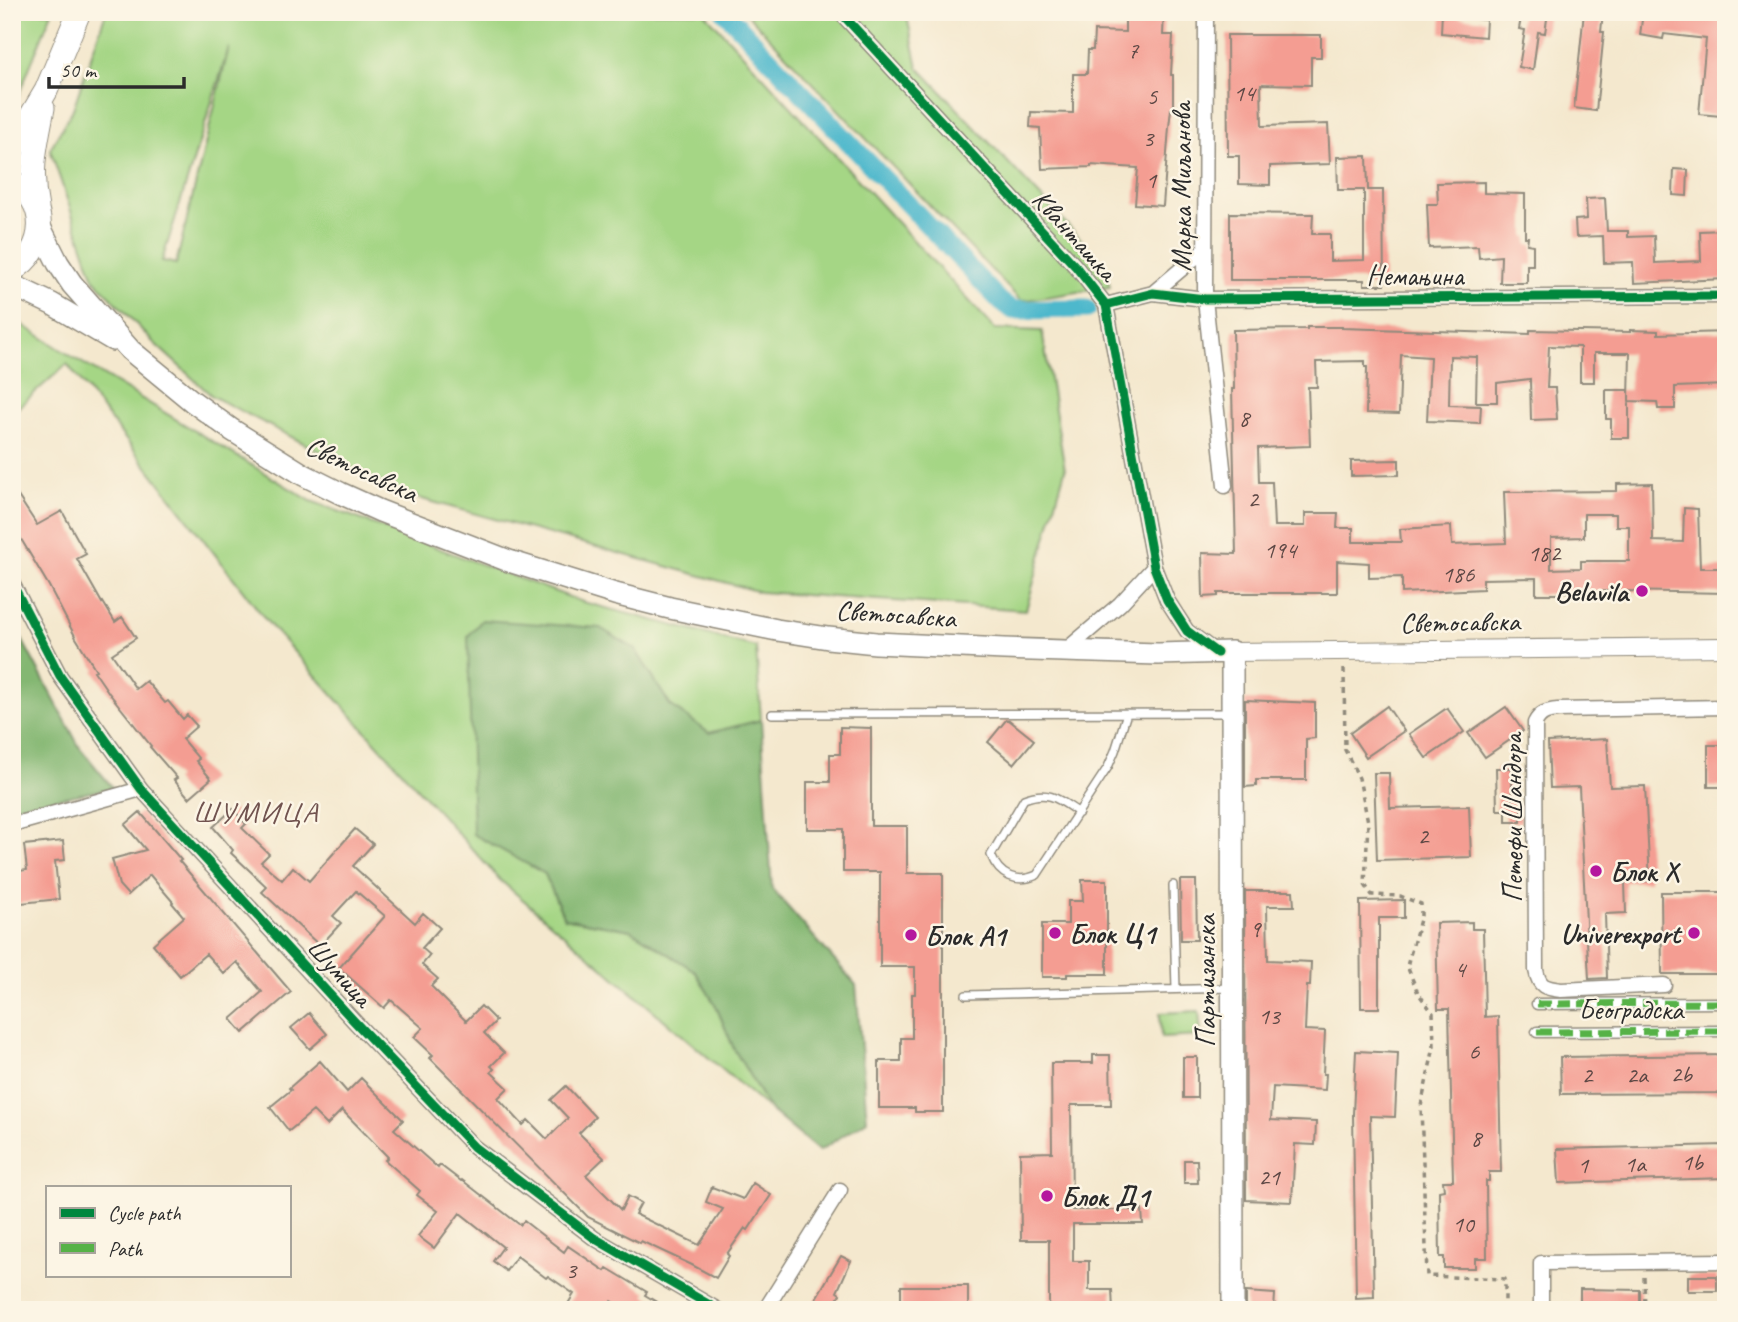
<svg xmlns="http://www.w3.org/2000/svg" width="1738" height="1322" font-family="Caveat,sans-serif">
  <rect width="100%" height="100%" fill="#fcf5e5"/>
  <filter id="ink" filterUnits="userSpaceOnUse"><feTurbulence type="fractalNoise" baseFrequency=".0143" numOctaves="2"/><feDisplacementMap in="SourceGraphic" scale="14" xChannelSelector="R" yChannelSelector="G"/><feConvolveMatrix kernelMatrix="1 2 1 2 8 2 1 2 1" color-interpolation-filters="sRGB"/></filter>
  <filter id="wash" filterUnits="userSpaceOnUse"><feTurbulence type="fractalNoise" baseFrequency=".00686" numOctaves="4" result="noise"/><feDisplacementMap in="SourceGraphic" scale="28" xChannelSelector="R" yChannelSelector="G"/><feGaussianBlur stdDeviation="1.57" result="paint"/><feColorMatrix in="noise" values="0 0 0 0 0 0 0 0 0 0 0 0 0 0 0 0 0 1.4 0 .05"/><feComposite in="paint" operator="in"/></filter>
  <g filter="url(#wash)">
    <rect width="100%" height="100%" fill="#f4e8ce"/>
    <path fill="#a5d685" stroke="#688058" stroke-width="2" fill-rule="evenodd" d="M12,12H52L12,111Z
      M106,12H704L995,329L1042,331L1065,470L1026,610L760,592L400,493L212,396L153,342L94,279L50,149L73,109ZM229,47L176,264L163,261H162Z
      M745,12H906L918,67L1104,264L1110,287L1021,301Z
      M12,318L71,356L311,501L583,602L756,647L761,720L709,733L670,705L635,649L473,834L545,874L564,918L631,930L695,971L716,1006L734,1049L770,1110L500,880L270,625L67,364L12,413Z
      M1199,1011L1201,1036L1161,1038L1160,1013Z"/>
    <path fill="#84b772" stroke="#58714e" stroke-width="2" d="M482,620L600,628L635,649L670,705L709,733L761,720L772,889L856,985L867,1120L819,1151L770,1110L734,1049L716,1006L695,971L631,930L564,918L545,874L473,834L468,636Z
      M12,621L80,748L113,788L12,807Z"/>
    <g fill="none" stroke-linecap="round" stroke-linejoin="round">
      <path stroke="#4eb8cc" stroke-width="19" d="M725,12L1001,302L1013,310L1087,309"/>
    </g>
    <g id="blocks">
      <path fill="#f49d92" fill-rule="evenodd" d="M1125,12H1164L1163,35H1173L1171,75H1173V109H1171L1169,127L1163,206L1135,204L1138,168L1091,165V167L1042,169L1040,128L1030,127L1031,112L1073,113V74H1087L1088,50H1093L1094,31L1125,32Z
        M1442,12H1457V17L1486,20L1485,37L1441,33Z
        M1522,12H1548L1545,33L1538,32L1533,70L1519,67L1525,30L1519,29Z
        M1584,12H1603L1601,32H1604L1596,111L1574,108Z
        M1643,12H1726V70L1721,116L1699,114L1706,39L1664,34L1663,39L1640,35Z
        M1227,35H1321V57H1311V85L1261,84L1262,126L1328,124L1330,164L1270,166V185L1239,184V156H1228Z
        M1367,156L1368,190H1383L1384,285H1364V280H1230V213L1313,214L1312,234H1330V261L1364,260V190H1338L1337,157Z
        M1674,169L1688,170L1687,196L1673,195Z
        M1484,182V193L1525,194V237H1528L1527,244L1533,245V265H1527V283H1500L1501,256L1479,258L1478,246L1429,248L1427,204H1438L1437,183Z
        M1605,198L1607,231H1628V237L1654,236L1655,263L1701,261L1700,231L1725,230L1726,279L1634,283L1633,262L1604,263L1603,236L1576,237L1575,220L1587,219L1586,199Z
        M1307,327H1342V328L1530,334V330L1630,332V330L1658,331V334L1726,332V385L1675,387V409H1658L1657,402L1629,401L1630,353H1594V382H1580V347L1549,346L1547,388H1555L1557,419L1531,420L1530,379L1497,383V402H1476L1477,357L1450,356L1449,405L1481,406L1480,423L1427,421L1430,357L1401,355L1399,414L1366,413L1367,367H1365V361L1316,362L1317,387H1308L1310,446L1258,448L1259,482H1272L1274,526H1305V513H1338L1337,528H1353V542H1401L1400,529L1451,526L1452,545L1506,543L1504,492L1617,491V484L1652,483L1653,541L1683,542L1684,508L1698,509L1700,568H1726V593L1622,591L1560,592V594H1536V578L1483,579V589L1402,593V577L1369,578V563L1337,561V593H1218V596L1203,597L1202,553L1236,554L1232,389H1234L1233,330L1307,329ZM1584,514H1616V526H1629V561H1581V568L1551,569V538L1584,537Z
        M1606,390H1629V438H1611V419H1606Z
        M1399,460V475L1351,476V461Z
        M12,487L37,525L62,511L86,554L77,559L102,603L103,602L115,622L122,617L136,638L112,654L136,689L146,681L165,703L168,701L183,719L187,715L197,726L182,739L199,759L196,761L211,779L189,798L174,780L177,778L150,747L151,746L109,693L94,671L96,670L76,638L49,586L12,524Z
        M1245,700L1315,703V738L1306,739V780H1256V786L1245,787Z
        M1387,706L1404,731L1366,757L1350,733Z
        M1506,707L1523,731L1485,757L1468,733Z
        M1447,708L1464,732L1426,758L1409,734Z
        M1006,720H1009L1034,740L1014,764L988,742Z
        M840,727L871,728V826H907V873H943V1112H915V1108H879V1061H901V1038H912V994H915V967H880V872H843V829H807V782H830V754H840Z
        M1607,739L1610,787L1645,786L1650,881L1625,882L1626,913L1605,914L1607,978L1589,979L1579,787L1550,788L1548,742Z
        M1708,745H1726V787H1708Z
        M1496,768H1512V804H1521V822H1506V810H1497Z
        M1374,773H1389L1390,808L1469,806L1471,857L1377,860Z
        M233,809L246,824L242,828L269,854L261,862L282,880L293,867L309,881L355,829L373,844L353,866L415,923L423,913L440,928L422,948L430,955L422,965L438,979L431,986L466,1021L481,1006L496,1021L484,1033L504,1053L491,1066L494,1069L491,1072L508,1088L498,1098L523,1125L528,1120L547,1139L568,1118L551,1100L566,1086L595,1117L579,1133L604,1158L586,1175L621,1210L628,1196L641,1203L635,1214L699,1245L723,1209L706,1202L712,1187L743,1199L753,1183L771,1195L748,1230L745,1228L727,1254L729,1256L716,1278L692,1265L641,1241L640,1243L588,1217L430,1058L433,1055L414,1037L423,1028L391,1000L384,1008L339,968L385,916L356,891L333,916L341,923L320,946L262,892L267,887L231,853L233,850L213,827Z
        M140,812L181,860L179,861L291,992L243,1033L231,1019L262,992L237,962L224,974L206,954L180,976L153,944L184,917L172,903L173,902L150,875L128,895L119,885L112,859L146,850L125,825Z
        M63,841L65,860L55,861L59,899L12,904V872L27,870L24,845Z
        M1082,880H1107V974H1067V977H1042V924H1068V901H1083Z
        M1180,880H1196L1197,940H1181Z
        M1245,891H1293L1294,906H1267L1268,960L1311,962L1310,986H1307L1305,1030L1325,1031L1323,1074H1326L1325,1090L1273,1087L1271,1120L1316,1122L1315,1145L1295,1144L1292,1202L1246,1200Z
        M1661,892H1726V974H1662Z
        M1404,900V918H1379V1008H1361L1360,901Z
        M1472,922V929H1483L1485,1017L1498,1016L1501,1172H1489V1181H1486L1487,1258H1475V1268H1444V1257H1440L1439,1191L1444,1190L1443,1181H1453L1449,1009H1438L1436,923Z
        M309,1013L327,1034L310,1049L291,1028Z
        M1356,1051L1398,1053L1395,1117L1370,1116L1374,1297L1356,1298L1353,1114Z
        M1093,1055H1110L1111,1105H1071L1072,1210H1142L1143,1224H1073V1261H1089V1290H1112L1113,1310H1049V1240H1021L1020,1153L1052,1152L1051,1063H1093Z
        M1726,1055V1093L1561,1094L1560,1057Z
        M1183,1057H1197V1098H1183Z
        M320,1061L347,1092L361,1078L403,1120L394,1129L438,1168L440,1165L461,1181L462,1180L520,1225L524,1221L564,1252L568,1246L605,1271L607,1268L647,1292L645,1295L670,1310H627L612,1301L606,1310H564L574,1294L548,1276L546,1278L517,1256L506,1271L493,1261L503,1247L460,1213L434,1248L418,1236L438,1211L417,1195L420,1191L385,1160L388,1157L342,1110L327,1125L313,1111L289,1131L270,1107L291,1090L289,1088Z
        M1726,1145V1178L1559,1183L1557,1149Z
        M1184,1160H1197L1198,1183H1184Z
        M841,1256L851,1261L837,1292L840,1294L832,1310H809Z
        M1688,1276H1717V1291H1688Z
        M901,1286H968V1310H901Z
        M1580,1289L1640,1290V1310H1580Z
        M1246,1292L1275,1294L1274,1310H1246Z"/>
    </g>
  </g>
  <g filter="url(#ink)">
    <use href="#blocks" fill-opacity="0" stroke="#908a7c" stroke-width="2"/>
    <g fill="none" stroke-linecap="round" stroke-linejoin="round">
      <defs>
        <path id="service" d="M772,714L1230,713
          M1079,813C1060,800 1049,789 1024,799L991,855C999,876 1017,884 1037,875L1108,767L1115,751L1127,713
          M1173,885L1176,989
          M966,995L1231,988"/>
        <path id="pedestrian" d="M1537,1004L1726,1003
          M1537,1032L1726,1031"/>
        <path id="minor" d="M840,12L1076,267L1106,305L1154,567L1167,600L1187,631L1217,653
          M1206,12L1205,299L1225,486
          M1153,293L1204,250
          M1106,305L1153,293L1205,299L1726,296
          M12,583L60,676L141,789L354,1021L474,1147L594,1238L718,1310
          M1065,651L1120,604L1154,567
          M12,825L141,789
          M1664,985L1561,990C1545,988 1539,987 1536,970L1535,723C1540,713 1546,711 1558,710L1726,707
          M765,1310L840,1190
          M1541,1310V1263L1726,1261"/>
        <path id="tertiary" d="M1232,652L1726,647"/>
        <path id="secondary" d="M40,227L58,263L72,284L130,350L192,401L232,430L304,475L340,493L380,511L509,561L615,594L670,608L777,630L828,638L876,643L1004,649L1158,654L1232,652L1233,1310
          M12,285L52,304L113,340"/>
        <path id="primary" d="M12,148L46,91L79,12
          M12,183C50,199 47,252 12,270
          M37,208C29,170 36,145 43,108"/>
      </defs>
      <use href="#service" stroke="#908a7c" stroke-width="10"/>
      <use href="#pedestrian" stroke="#908a7c" stroke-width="13"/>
      <use href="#minor" stroke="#908a7c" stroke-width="17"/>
      <use href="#tertiary" stroke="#908a7c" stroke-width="20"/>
      <use href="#secondary" stroke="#908a7c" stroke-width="24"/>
      <use href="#primary" stroke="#908a7c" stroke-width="25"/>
      <path stroke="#908a7c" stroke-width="3.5" stroke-dasharray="5 5" stroke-linecap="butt" d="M1344,669L1345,750L1359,778L1368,822L1365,885L1372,895L1400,896L1421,904V916L1407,966L1418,993L1433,1013L1434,1047L1421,1106L1427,1276L1505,1279V1310
        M1644,1277L1645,1310"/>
      <use href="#service" stroke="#fff" stroke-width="7"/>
      <use href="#pedestrian" stroke="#fff" stroke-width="10"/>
      <use href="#minor" stroke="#fff" stroke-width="14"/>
      <use href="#tertiary" stroke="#fff" stroke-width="18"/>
      <use href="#secondary" stroke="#fff" stroke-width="21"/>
      <use href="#primary" stroke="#fff" stroke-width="23"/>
      <path stroke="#56b246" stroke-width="7" stroke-dasharray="14 7" stroke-linecap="butt" d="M1537,1004L1726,1003
        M1537,1032L1726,1031"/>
      <defs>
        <path id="cycleway" d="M840,12L1076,267L1106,305L1154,567L1167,600L1187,631L1217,653
          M1106,305L1153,293L1205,299L1726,296
          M12,583L60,676L141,789L354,1021L474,1147L594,1238L718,1310"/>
      </defs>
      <use href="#cycleway" stroke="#fcf5e5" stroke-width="13"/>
      <use href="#cycleway" stroke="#00873e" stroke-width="9"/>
    </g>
  </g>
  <g fill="#b5179e" stroke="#fcf5e5" stroke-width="2.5">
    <circle cx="1642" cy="591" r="7"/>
    <circle cx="1596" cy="871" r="7"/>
    <circle cx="1055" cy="933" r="7"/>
    <circle cx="1694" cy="933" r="7"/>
    <circle cx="911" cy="935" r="7"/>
    <circle cx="1047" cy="1196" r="7"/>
  </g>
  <g text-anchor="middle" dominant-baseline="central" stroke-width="5" stroke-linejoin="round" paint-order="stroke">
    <g font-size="24" fill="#5d4845">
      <text x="1133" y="50">7</text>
      <text x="1244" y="93">14</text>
      <text x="1152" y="96">5</text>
      <text x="1148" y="138">3</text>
      <text x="1151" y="180">1</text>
      <text x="1244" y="418">8</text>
      <text x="1253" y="499">2</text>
      <text x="1280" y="550">194</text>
      <text x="1544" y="553">182</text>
      <text x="1458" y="574">186</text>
      <text x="1423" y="836">2</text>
      <text x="1255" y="929">9</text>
      <text x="1460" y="969">4</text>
      <text x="1269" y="1016">13</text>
      <text x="1474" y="1051">6</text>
      <text x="1681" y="1074">2b</text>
      <text x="1587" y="1075">2</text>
      <text x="1637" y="1075">2a</text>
      <text x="1476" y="1138">8</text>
      <text x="1692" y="1162">1b</text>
      <text x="1635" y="1164">1a</text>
      <text x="1583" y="1165">1</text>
      <text x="1269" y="1177">21</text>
      <text x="1463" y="1224">10</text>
      <text x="571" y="1270">3</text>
    </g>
    <g font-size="28" fill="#2b2b2b" stroke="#fcf5e5">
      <text transform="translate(1181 187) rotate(-90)">Марка Миљанова</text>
      <text transform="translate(1075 235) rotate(48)">Кванташка</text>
      <text x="1415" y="275">Немањина</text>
      <text transform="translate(362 469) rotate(25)">Светосавска</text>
      <text transform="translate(896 614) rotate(4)">Светосавска</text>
      <text transform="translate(1460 622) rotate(-1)">Светосавска</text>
      <text transform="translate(1512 818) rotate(-90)">Петефи Шандора</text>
      <text transform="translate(340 972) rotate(48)">Шумица</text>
      <text transform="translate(1205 981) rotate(-90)">Партизанска</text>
      <text x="1631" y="1009">Београдска</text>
    </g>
    <g font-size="28" font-weight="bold" fill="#2b2b2b" stroke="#fcf5e5" text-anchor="start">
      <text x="1628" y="591" text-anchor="end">Belavila</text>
      <text x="1610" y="871">Блок Х</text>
      <text x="1069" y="933">Блок Ц1</text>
      <text x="1680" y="933" text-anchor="end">Univerexport</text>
      <text x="925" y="935">Блок А1</text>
      <text x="1061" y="1196">Блок Д1</text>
    </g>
    <g font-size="30" letter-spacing="2" fill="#71534f" stroke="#fcf5e5">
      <text x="256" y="812">ШУМИЦА</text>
    </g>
  </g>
  <rect width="1738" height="1322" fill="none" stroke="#fcf5e5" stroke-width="42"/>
  <rect x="46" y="1186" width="245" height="91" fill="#fcf5e5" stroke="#a8a49b" stroke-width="2"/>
  <rect x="60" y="1208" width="35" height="10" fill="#00873e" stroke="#a8a49b" stroke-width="2"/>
  <text x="108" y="1220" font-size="21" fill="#2b2b2b">Cycle path</text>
  <rect x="60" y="1243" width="35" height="10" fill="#56b246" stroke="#a8a49b" stroke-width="2"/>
  <text x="108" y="1256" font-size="21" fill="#2b2b2b">Path</text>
  <path d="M49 77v10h135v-10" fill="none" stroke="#2b2b2b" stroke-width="3.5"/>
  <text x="60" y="77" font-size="21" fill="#2b2b2b" stroke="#fcf5e5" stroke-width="5" paint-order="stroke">50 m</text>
</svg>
